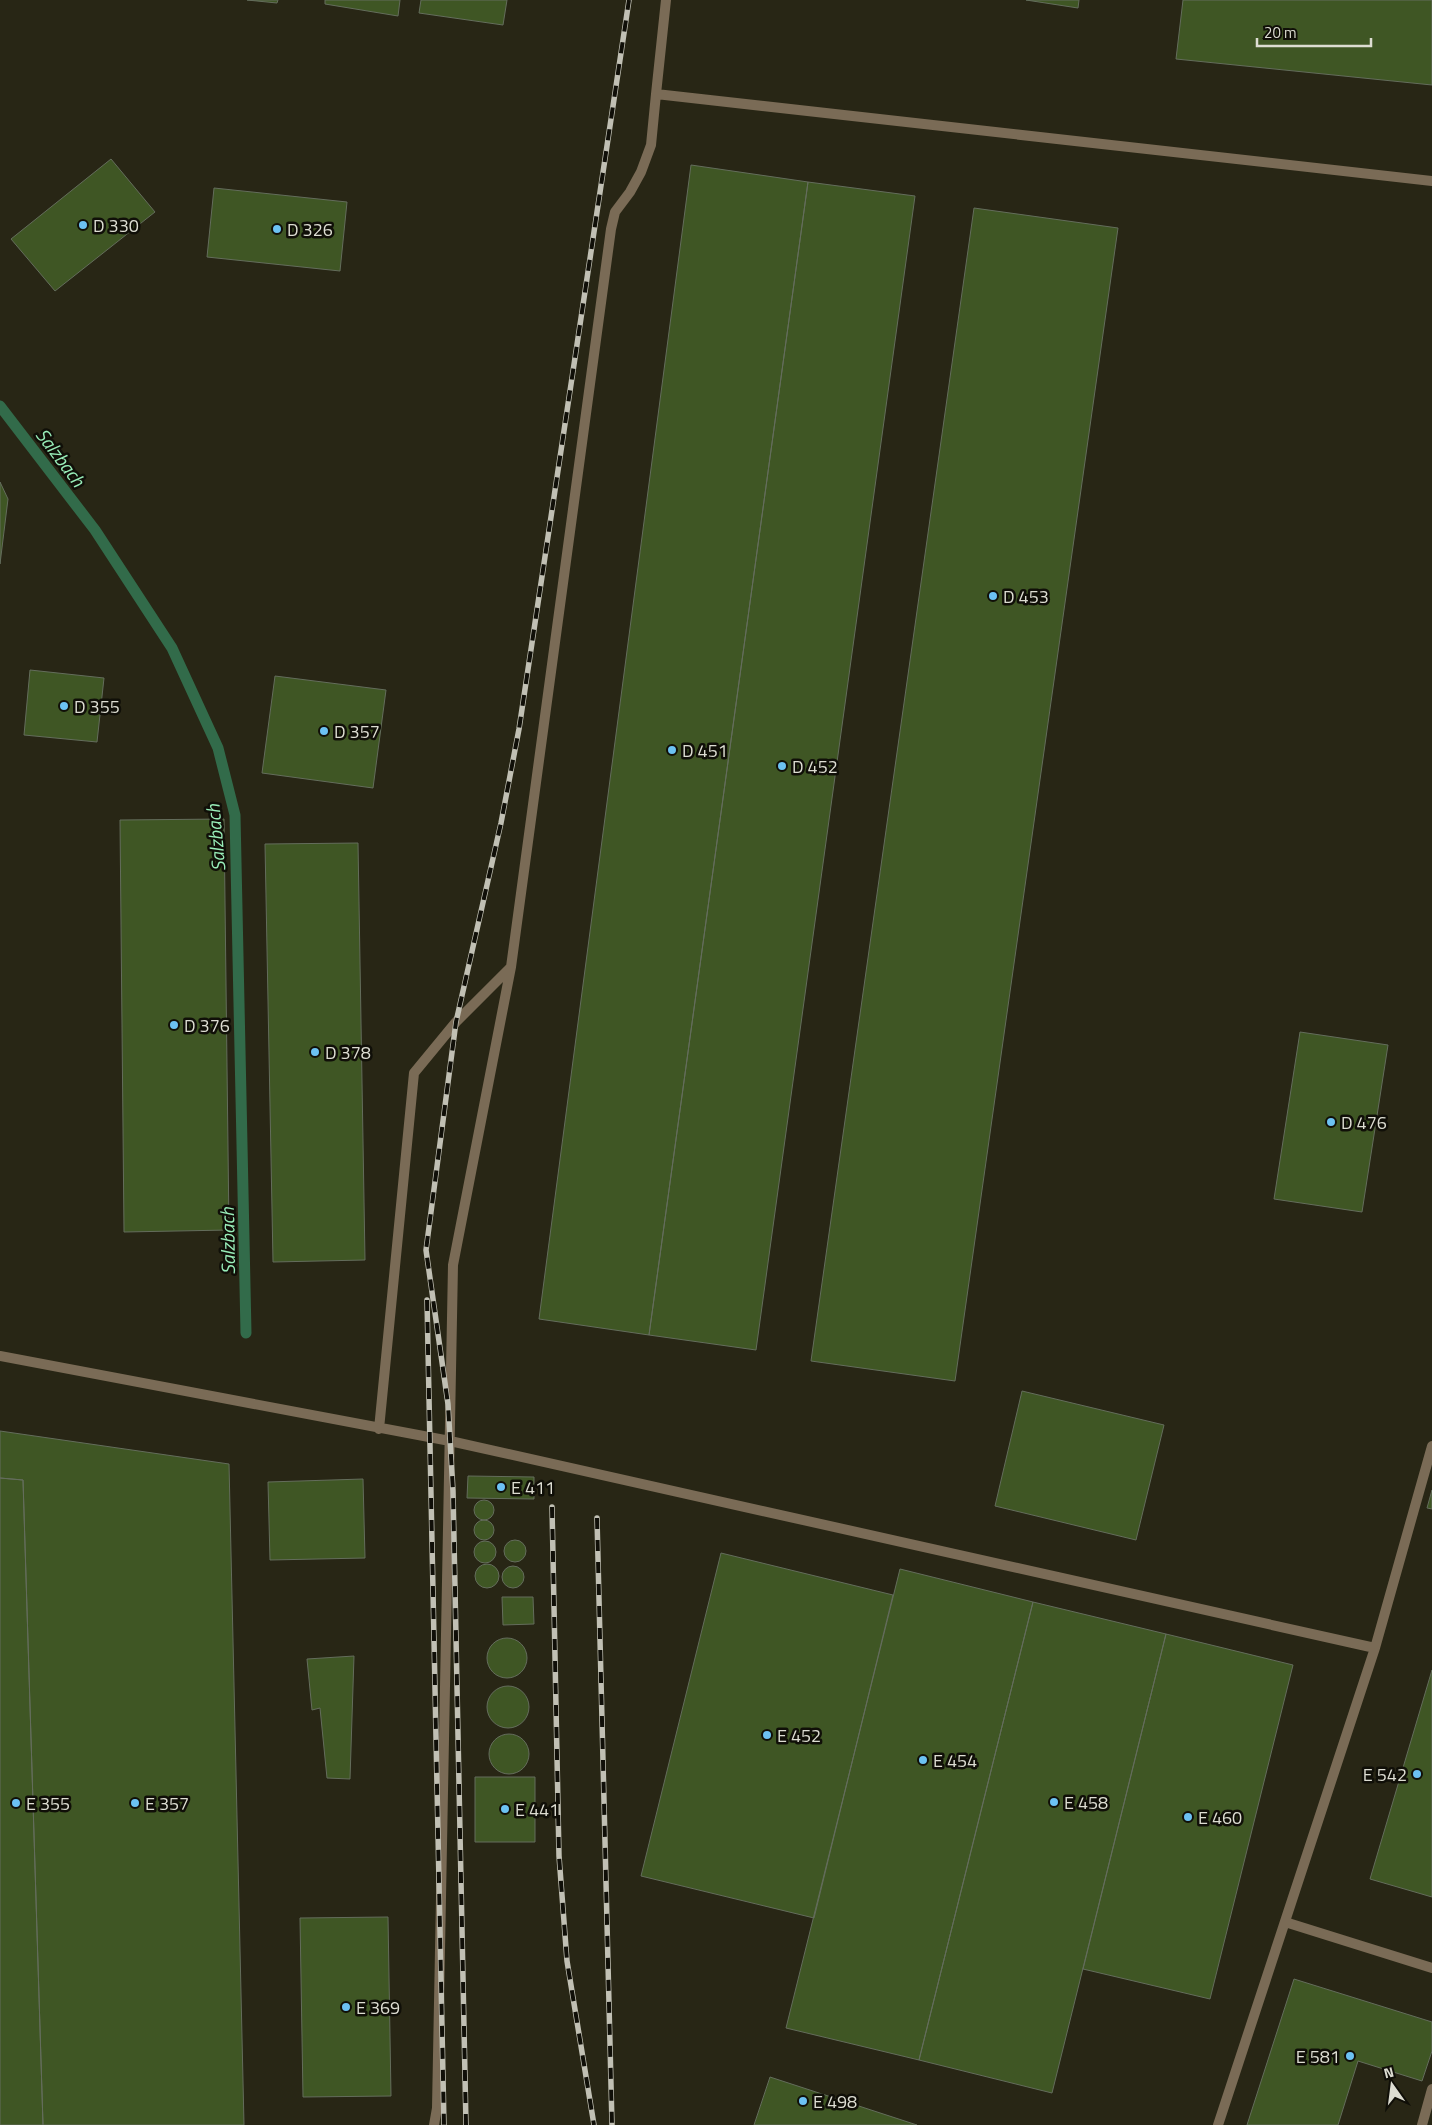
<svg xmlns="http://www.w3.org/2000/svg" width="1432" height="2125" font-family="'Titillium Web',sans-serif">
  <rect width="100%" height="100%" fill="#282615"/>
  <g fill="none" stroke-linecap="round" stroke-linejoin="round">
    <path stroke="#326b4a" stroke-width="11" d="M0,406L95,530L172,648L218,748L235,815L246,1333"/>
  </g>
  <path fill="#3f5624" stroke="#646d5c" d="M247,0H278L277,3Z
    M325,0H400L398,16L325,4Z
    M421,0H507L503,25L419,13Z
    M1026,0H1079L1078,8Z
    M1183,0H1432V85L1176,59Z
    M111,159L155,212L55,291L11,239Z
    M691,165L808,182L649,1335L539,1319Z
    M808,182L915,196L756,1350L649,1335Z
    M214,188L347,202L340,271L207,257Z
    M974,208L1118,228L955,1381L811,1361Z
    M0,482L8,499L0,564Z
    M30,670L104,678L97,742L24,735Z
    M275,676L386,690L373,788L262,773Z
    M224,819L229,1230L124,1232L120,820Z
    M358,843L365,1260L273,1262L265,844Z
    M1300,1032L1388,1045L1362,1212L1274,1199Z
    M1022,1391L1164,1425L1136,1540L995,1506Z
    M0,1431L229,1464L244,2125H43L23,1480L0,1478Z
    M468,1476L534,1477V1499L467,1498Z
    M0,1478L23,1480L43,2125H0Z
    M363,1479L365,1558L270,1560L268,1482Z
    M1432,1490V1509L1427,1508Z
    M474 1510a10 10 0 1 1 20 0a10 10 0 1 1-20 0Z
    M474 1530a10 10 0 1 1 20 0a10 10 0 1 1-20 0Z
    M504 1551a11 11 0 1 1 22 0a11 11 0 1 1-22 0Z
    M474 1552a11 11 0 1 1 22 0a11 11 0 1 1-22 0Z
    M721,1553L893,1595L814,1918L641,1876Z
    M475 1576a12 12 0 1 1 24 0a12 12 0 1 1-24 0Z
    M502 1577a11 11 0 1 1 22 0a11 11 0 1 1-22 0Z
    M900,1569L1033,1602L919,2060L786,2028Z
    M502,1597H533L534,1624L503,1625Z
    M1033,1602L1166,1634L1052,2093L919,2060Z
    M1166,1634L1293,1665L1210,1999L1083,1969Z
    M487 1658a20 20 0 1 1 40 0a20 20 0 1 1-40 0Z
    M354,1656L350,1779L327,1778L320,1708L312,1710L307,1659Z
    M1432,1670V1897L1370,1879Z
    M487 1707a21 21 0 1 1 42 0a21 21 0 1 1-42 0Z
    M489 1754a20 20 0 1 1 40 0a20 20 0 1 1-40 0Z
    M475,1777H535V1842H475Z
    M388,1917L391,2096L303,2097L300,1918Z
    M1294,1979L1432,2022V2051L1422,2081L1358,2061L1338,2125H1247Z
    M770,2077L917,2125H754Z"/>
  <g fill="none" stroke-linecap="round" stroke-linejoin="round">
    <path stroke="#7a6b56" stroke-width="10" d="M666,0L656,94L1432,181
      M0,1356L450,1441L1375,1648
      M379,1429L414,1073L456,1022L510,968
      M1285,1922L1432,1968
      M434,2125L437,2108L453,1265L511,967L611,229L615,212L630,192L641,172L651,145L656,94
      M1218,2125L1375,1648L1432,1446
      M1422,2125L1432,2089"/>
    <defs>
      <path id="rail" d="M427,1300L444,2125
        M552,1507L559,1856L567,1961L594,2125
        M597,1518L612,2125
        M466,2125L453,1491L448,1404L426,1250L456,1022L501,823L519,729L629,0"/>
    </defs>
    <use href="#rail" stroke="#c1c0b4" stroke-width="5.5"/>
    <use href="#rail" stroke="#100f08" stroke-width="4" stroke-dasharray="11" stroke-linecap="butt"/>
  </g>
  <g fill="#6cc2f3" stroke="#100f08" stroke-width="2">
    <circle cx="83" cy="225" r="5"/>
    <circle cx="277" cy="229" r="5"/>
    <circle cx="993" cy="596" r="5"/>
    <circle cx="64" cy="706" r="5"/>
    <circle cx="324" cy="731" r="5"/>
    <circle cx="672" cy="750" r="5"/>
    <circle cx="782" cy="766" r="5"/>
    <circle cx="174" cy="1025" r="5"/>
    <circle cx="315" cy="1052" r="5"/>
    <circle cx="1331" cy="1122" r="5"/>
    <circle cx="501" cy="1487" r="5"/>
    <circle cx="767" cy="1735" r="5"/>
    <circle cx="923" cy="1760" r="5"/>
    <circle cx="1417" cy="1774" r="5"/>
    <circle cx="1054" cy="1802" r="5"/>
    <circle cx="16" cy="1803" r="5"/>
    <circle cx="135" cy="1803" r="5"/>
    <circle cx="505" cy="1809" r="5"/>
    <circle cx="1188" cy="1817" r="5"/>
    <circle cx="346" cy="2007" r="5"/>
    <circle cx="1350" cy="2056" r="5"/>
    <circle cx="803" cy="2101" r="5"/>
  </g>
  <g text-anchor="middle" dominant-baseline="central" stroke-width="5" stroke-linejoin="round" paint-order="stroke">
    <g font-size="18" fill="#ddddd2" stroke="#100f08" text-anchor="start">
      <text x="93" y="225">D 330</text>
      <text x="287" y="229">D 326</text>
      <text x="1003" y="596">D 453</text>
      <text x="74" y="706">D 355</text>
      <text x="334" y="731">D 357</text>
      <text x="682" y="750">D 451</text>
      <text x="792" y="766">D 452</text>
      <text x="184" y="1025">D 376</text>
      <text x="325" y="1052">D 378</text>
      <text x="1341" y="1122">D 476</text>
      <text x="511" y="1487">E 411</text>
      <text x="777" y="1735">E 452</text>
      <text x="933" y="1760">E 454</text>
      <text x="1407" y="1774" text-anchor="end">E 542</text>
      <text x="1064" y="1802">E 458</text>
      <text x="26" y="1803">E 355</text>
      <text x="145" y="1803">E 357</text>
      <text x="515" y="1809">E 441</text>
      <text x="1198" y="1817">E 460</text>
      <text x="356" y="2007">E 369</text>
      <text x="1340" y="2056" text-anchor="end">E 581</text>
      <text x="813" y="2101">E 498</text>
    </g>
    <g font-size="19" font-style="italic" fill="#99eeb9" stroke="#100f08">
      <text transform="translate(61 457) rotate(53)">Salzbach</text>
      <text transform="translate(215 838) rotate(-95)">Salzbach</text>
      <text transform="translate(227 1241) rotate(-91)">Salzbach</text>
    </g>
  </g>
  <g transform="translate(1392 2085) rotate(346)" stroke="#100f08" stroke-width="4" paint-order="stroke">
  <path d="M0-4L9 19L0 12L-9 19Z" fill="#ddddd2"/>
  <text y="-8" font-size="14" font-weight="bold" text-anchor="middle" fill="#ddddd2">N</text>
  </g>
  <path d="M1257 38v8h114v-8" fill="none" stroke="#ddddd2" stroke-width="2.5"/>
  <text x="1264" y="38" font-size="15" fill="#ddddd2" stroke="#100f08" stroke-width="4" paint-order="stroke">20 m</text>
</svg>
